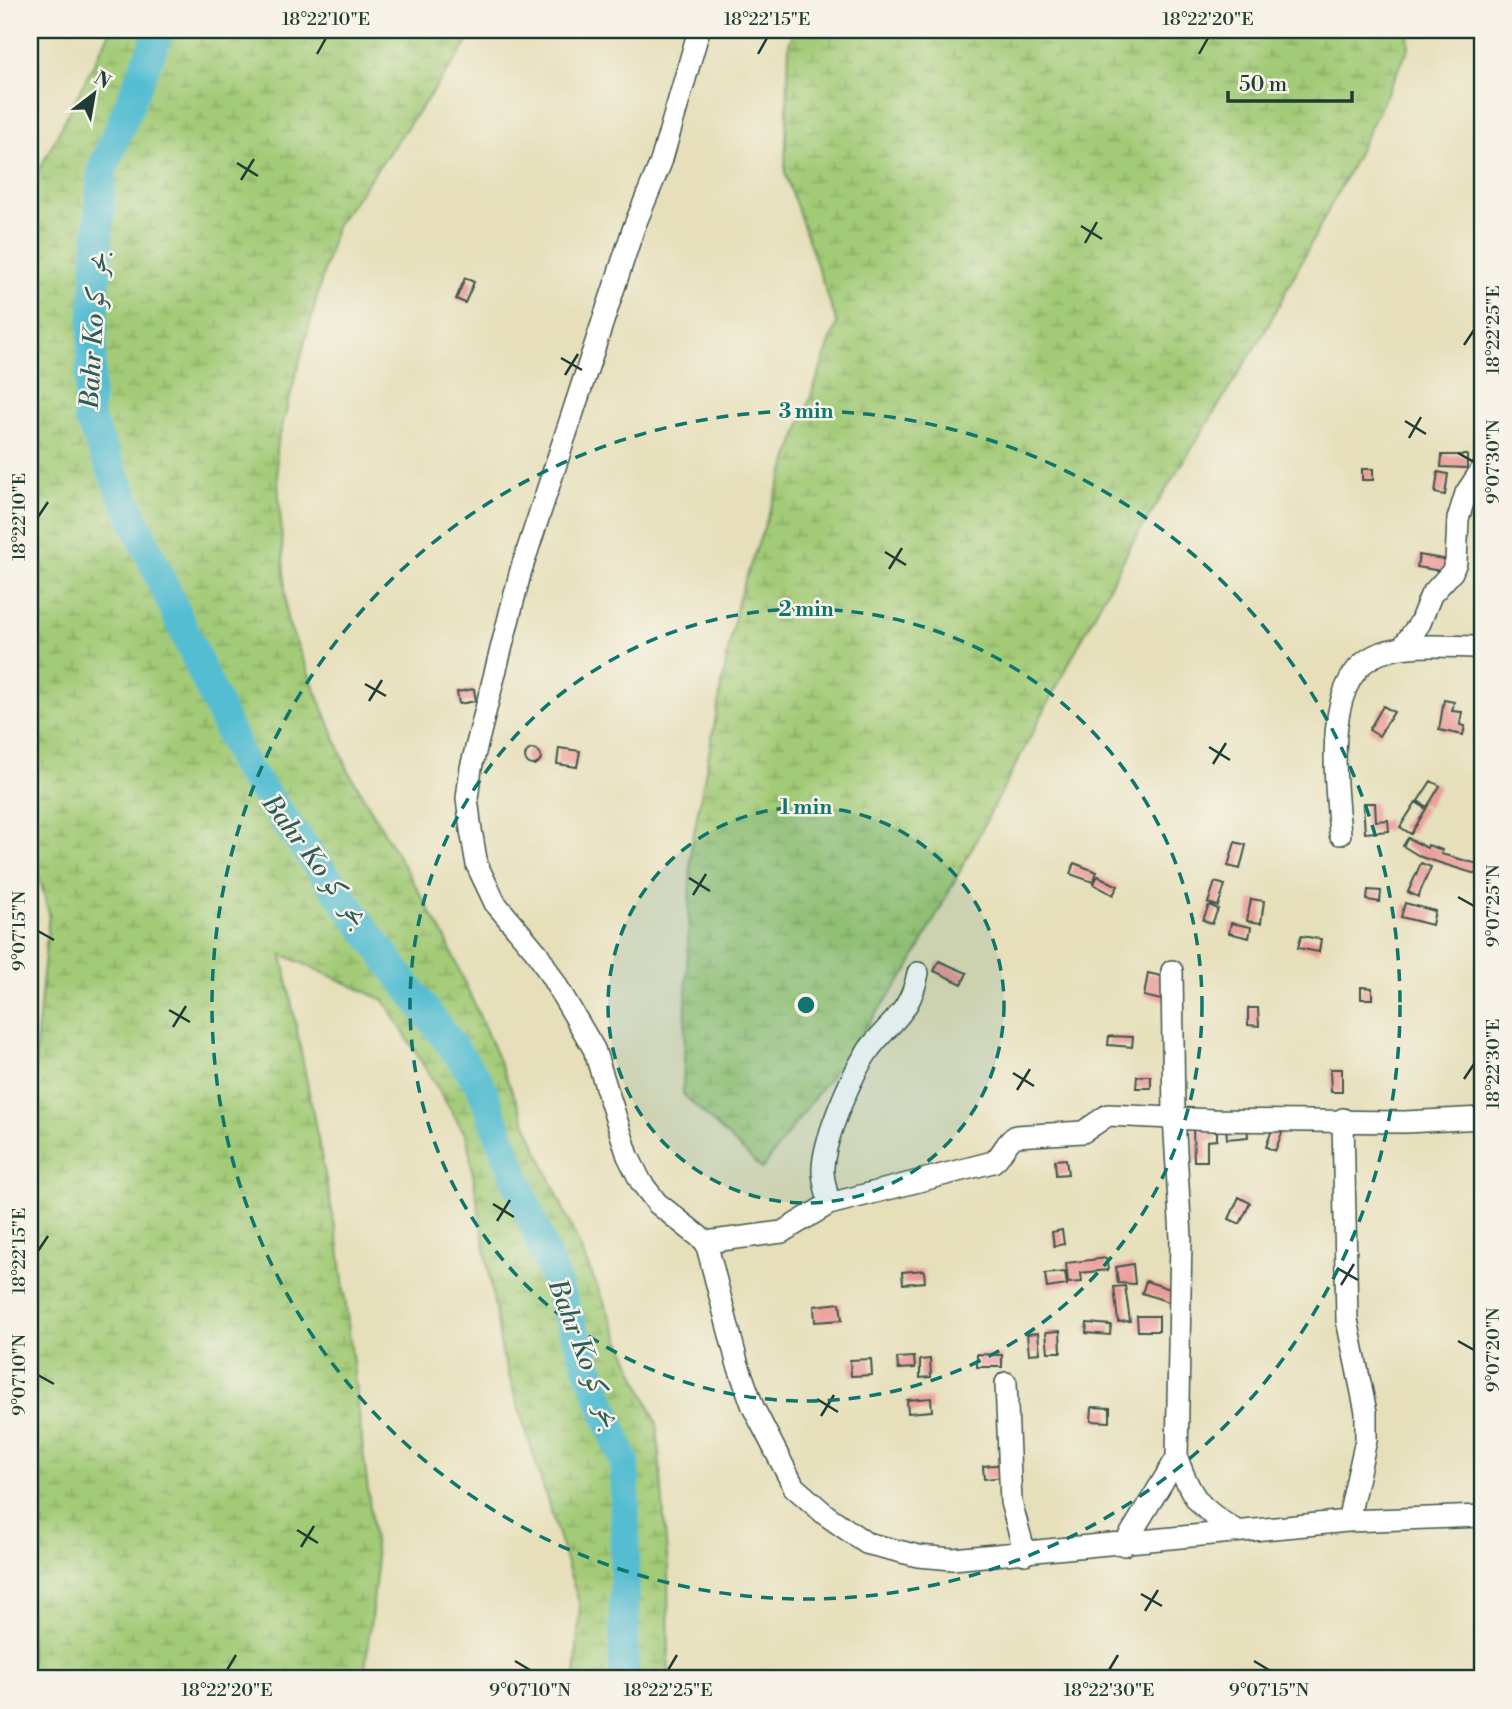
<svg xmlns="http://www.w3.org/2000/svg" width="1512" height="1709" font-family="'Libre Bodoni',Amiri,serif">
  <defs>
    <pattern id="wetland-marsh" width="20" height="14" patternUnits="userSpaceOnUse" patternTransform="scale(1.75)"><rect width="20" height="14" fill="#a3cb77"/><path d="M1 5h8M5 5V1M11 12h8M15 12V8" fill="none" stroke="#84a662"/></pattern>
  </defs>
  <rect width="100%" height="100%" fill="#f7f3e8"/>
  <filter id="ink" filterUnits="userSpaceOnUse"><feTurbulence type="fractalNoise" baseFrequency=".0143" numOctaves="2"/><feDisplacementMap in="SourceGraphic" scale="14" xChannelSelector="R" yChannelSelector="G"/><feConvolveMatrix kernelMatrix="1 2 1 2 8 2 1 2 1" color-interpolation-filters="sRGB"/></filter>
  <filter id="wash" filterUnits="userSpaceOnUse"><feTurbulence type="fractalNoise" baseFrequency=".00686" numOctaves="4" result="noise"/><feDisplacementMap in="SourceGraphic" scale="28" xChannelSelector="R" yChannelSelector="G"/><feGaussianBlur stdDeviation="1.57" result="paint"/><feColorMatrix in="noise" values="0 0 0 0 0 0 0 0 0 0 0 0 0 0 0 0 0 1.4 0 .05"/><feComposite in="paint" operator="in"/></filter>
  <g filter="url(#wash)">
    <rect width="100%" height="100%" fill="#e6dfba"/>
    <path fill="url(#wetland-marsh)" stroke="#618456" stroke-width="2" d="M111,30H477L336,226L276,449L287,620L348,770L445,937L657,1424L668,1569L669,1679H575L580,1606L502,1353L467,1137L384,1000L282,954L339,1247L377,1567L364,1679H30V1110L49,913L30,845V188Z
      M794,30H1408L1409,48L1350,169L1264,333L1130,547L908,970L762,1169L683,1094L691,848L738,600L837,323L785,173L789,44Z"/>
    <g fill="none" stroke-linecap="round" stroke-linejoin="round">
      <path stroke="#54bdd1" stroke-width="30" d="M160,30L102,170L88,417L245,767L480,1084L625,1463L624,1679"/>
    </g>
    <g id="blocks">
      <path fill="#eb9c9a" d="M465,278L474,282L465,303L456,299Z
        M1442,455H1467V468L1441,467Z
        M1362,469H1373V480H1362Z
        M1438,472L1448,474L1445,495L1435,493Z
        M1419,555L1449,560L1447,572L1417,567Z
        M474,689L476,701L459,704L457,692Z
        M1444,700L1454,702L1452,711L1462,712L1460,725L1465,726L1463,735L1439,730Z
        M1383,706L1394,712L1379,736L1369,730Z
        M559,748L580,751L577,767L557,764Z
        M525 757a8 8 0 1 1 16 0a8 8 0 1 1-16 0Z
        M1431,781L1440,786L1427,807L1418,801Z
        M1416,802L1426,809L1411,834L1400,827Z
        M1363,803H1375L1376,821L1388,820L1389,831L1365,833Z
        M1408,838L1427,848L1428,845L1442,850L1441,854L1482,865V876L1421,857L1403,846Z
        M1235,842L1246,845L1240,869L1228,866Z
        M1074,863L1097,872L1093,882L1070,874Z
        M1421,863L1431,867L1418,897L1408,892Z
        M1098,876L1118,886L1113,895L1093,884Z
        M1215,882L1225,885L1218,906L1208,903Z
        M1368,890L1381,891L1380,902L1367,900Z
        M1251,899L1264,901L1261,923L1247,921Z
        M1405,903L1435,911L1432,925L1401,917Z
        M1209,905L1218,909L1212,924L1203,920Z
        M1231,923L1251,927L1249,938L1229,933Z
        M1301,936L1321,939L1319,952L1298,948Z
        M939,961L967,973L962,984L934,971Z
        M1148,973L1170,978L1165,1001L1144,996Z
        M1361,987L1372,988V999H1361Z
        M1248,1008H1258L1259,1026L1248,1025Z
        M1109,1036L1133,1037L1132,1047L1108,1045Z
        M1330,1069H1342V1092H1331Z
        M1137,1076H1151V1088H1136Z
        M1274,1124L1284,1128L1275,1151L1266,1147Z
        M1247,1126L1248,1137L1227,1139L1226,1127Z
        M1193,1128H1217V1140L1207,1141V1161H1194Z
        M1066,1159L1068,1174L1056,1175L1055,1160Z
        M1239,1197L1250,1203L1240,1224L1229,1219Z
        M1062,1230L1064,1244L1054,1246L1052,1232Z
        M1106,1258L1108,1270L1081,1273L1082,1282L1068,1283L1066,1263Z
        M1133,1264L1135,1284L1118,1283L1116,1267Z
        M924,1270L925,1282L903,1284L902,1272Z
        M1065,1272L1067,1285L1047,1288L1045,1274Z
        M1146,1281L1176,1291L1172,1303L1142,1293Z
        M1125,1286L1130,1321L1118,1322L1114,1287Z
        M840,1303L842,1320L815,1322L814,1306Z
        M1137,1316H1159V1331H1138Z
        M1087,1323L1111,1325L1110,1335L1086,1333Z
        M1060,1331L1061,1352H1048L1046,1332Z
        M1038,1333L1040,1353L1029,1354L1027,1334Z
        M977,1354L1002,1355V1367H977Z
        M914,1357L915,1368L898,1369L897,1358Z
        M871,1359L872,1375L851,1376L850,1360Z
        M930,1359L931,1377L920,1378V1360Z
        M931,1398L932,1411L908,1413L907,1400Z
        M1092,1407L1110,1408V1422L1091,1421Z
        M1005,1464L1006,1477L984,1479L983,1466Z"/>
    </g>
  </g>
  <g filter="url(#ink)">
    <use href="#blocks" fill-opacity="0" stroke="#3d5548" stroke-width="2"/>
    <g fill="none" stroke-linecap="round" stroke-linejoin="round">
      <defs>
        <path id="minor" d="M699,30L661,162L634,227L521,570L471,768L467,798L471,830L477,865L495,903L538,954L594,1049L628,1156L641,1182L657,1203L706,1242L737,1362L753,1407L794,1487L826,1515L866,1543L918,1556L953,1559L1348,1521L1482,1516
          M1402,648L1420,623L1431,595L1452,572L1456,562L1458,519L1466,493L1482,469
          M1340,834C1336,784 1320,674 1381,653C1412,642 1450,647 1482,647
          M1172,971L1174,1116L1181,1238L1177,1458C1191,1498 1200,1509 1237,1531
          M1343,1119L1347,1320L1366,1412V1440L1348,1521
          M829,1204C827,1192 822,1178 823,1167C825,1136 852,1073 870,1048C893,1019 910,1013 918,973
          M706,1242L782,1232L829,1204L993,1162C1003,1155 1005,1142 1016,1136L1083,1132L1108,1115L1213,1120L1405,1122L1482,1118
          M1006,1383L1011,1502L1025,1554
          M1124,1545L1177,1458"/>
      </defs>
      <use href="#minor" stroke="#3d5548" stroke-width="24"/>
      <use href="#minor" stroke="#fff" stroke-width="21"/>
    </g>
  </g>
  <path fill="none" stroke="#1f3d34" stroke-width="2.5" d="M317,54L326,38M758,54L767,38M1199,54L1208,38M237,163L258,176M241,180L254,159M1081,226L1102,239M1085,243L1097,222M1464,345L1474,330M561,358L582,370M565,375L578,354M1405,421L1426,434M1409,438L1421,417M1458,453L1474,462M38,517L48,502M885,552L906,565M889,569L902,548M365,684L386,696M369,701L382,680M1209,747L1230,760M1213,764L1226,743M689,878L710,891M693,895L706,874M1458,897L1474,906M38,931L54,940M169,1010L190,1022M173,1027L186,1006M1013,1073L1034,1086M1464,1079L1474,1064M1017,1090L1030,1069M493,1204L514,1217M497,1221L510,1200M38,1251L48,1236M1337,1268L1358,1280M1341,1285L1354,1264M1458,1341L1474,1350M38,1375L54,1384M817,1399L838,1412M821,1416L834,1395M297,1530L318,1543M301,1547L314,1526M1141,1594L1162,1606M1145,1611L1158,1590M515,1661L530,1670M1254,1661L1269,1670M227,1670L236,1655M668,1670L677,1655M1109,1670L1118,1655"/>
  <circle cx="806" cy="1005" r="198" fill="#0f766e" fill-opacity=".12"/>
  <g fill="none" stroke="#0f766e" stroke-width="3.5" stroke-dasharray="12 9">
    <circle cx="806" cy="1005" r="198"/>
    <circle cx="806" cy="1005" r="396"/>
    <circle cx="806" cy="1005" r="594"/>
  </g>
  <g text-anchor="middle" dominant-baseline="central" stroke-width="5" stroke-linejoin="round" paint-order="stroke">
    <g font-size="26" font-style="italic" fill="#2c5d5b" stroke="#f7f3e8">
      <text transform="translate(94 330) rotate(-87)">Bahr Ko بحر كو</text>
      <text transform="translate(315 861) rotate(53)">Bahr Ko بحر كو</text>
      <text transform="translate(584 1354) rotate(69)">Bahr Ko بحر كو</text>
    </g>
  </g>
  <circle cx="806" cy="1005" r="10" fill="#0f766e" stroke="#f7f3e8" stroke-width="3.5"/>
  <g font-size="21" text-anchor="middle" font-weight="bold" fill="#0f766e" stroke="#f7f3e8" stroke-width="5" stroke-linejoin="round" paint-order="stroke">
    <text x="806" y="418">3 min</text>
    <text x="806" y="616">2 min</text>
    <text x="806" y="814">1 min</text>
  </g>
  <rect width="1512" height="1709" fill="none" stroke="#f7f3e8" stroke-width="77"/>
  <g transform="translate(94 94) rotate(31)" stroke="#f7f3e8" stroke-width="5" paint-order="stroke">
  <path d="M0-5L12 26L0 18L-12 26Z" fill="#1f3d34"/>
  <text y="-10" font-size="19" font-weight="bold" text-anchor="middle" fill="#1f3d34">N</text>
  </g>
  <path d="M1228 91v10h124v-10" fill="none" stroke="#1f3d34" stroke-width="3.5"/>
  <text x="1239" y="91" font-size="21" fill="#1f3d34" stroke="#f7f3e8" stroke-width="5" paint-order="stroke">50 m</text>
  <rect x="38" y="38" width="1436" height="1632" fill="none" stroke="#1f3d34" stroke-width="2.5"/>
  <g font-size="18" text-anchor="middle" fill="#1f3d34">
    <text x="326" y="25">18°22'10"E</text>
    <text x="767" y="25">18°22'15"E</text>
    <text x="1208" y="25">18°22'20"E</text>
    <text transform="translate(1493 330) rotate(-90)" y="6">18°22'25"E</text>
    <text transform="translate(1493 462) rotate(-90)" y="6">9°07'30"N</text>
    <text transform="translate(19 517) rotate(-90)" y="6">18°22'10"E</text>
    <text transform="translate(1493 906) rotate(-90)" y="6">9°07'25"N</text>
    <text transform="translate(19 931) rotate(-90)" y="6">9°07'15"N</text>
    <text transform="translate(1493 1064) rotate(-90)" y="6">18°22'30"E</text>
    <text transform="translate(19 1251) rotate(-90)" y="6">18°22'15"E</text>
    <text transform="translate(1493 1350) rotate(-90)" y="6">9°07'20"N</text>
    <text transform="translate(19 1375) rotate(-90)" y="6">9°07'10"N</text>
    <text x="227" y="1696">18°22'20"E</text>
    <text x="530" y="1696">9°07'10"N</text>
    <text x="668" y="1696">18°22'25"E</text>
    <text x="1109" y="1696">18°22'30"E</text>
    <text x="1269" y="1696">9°07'15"N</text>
  </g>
</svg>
